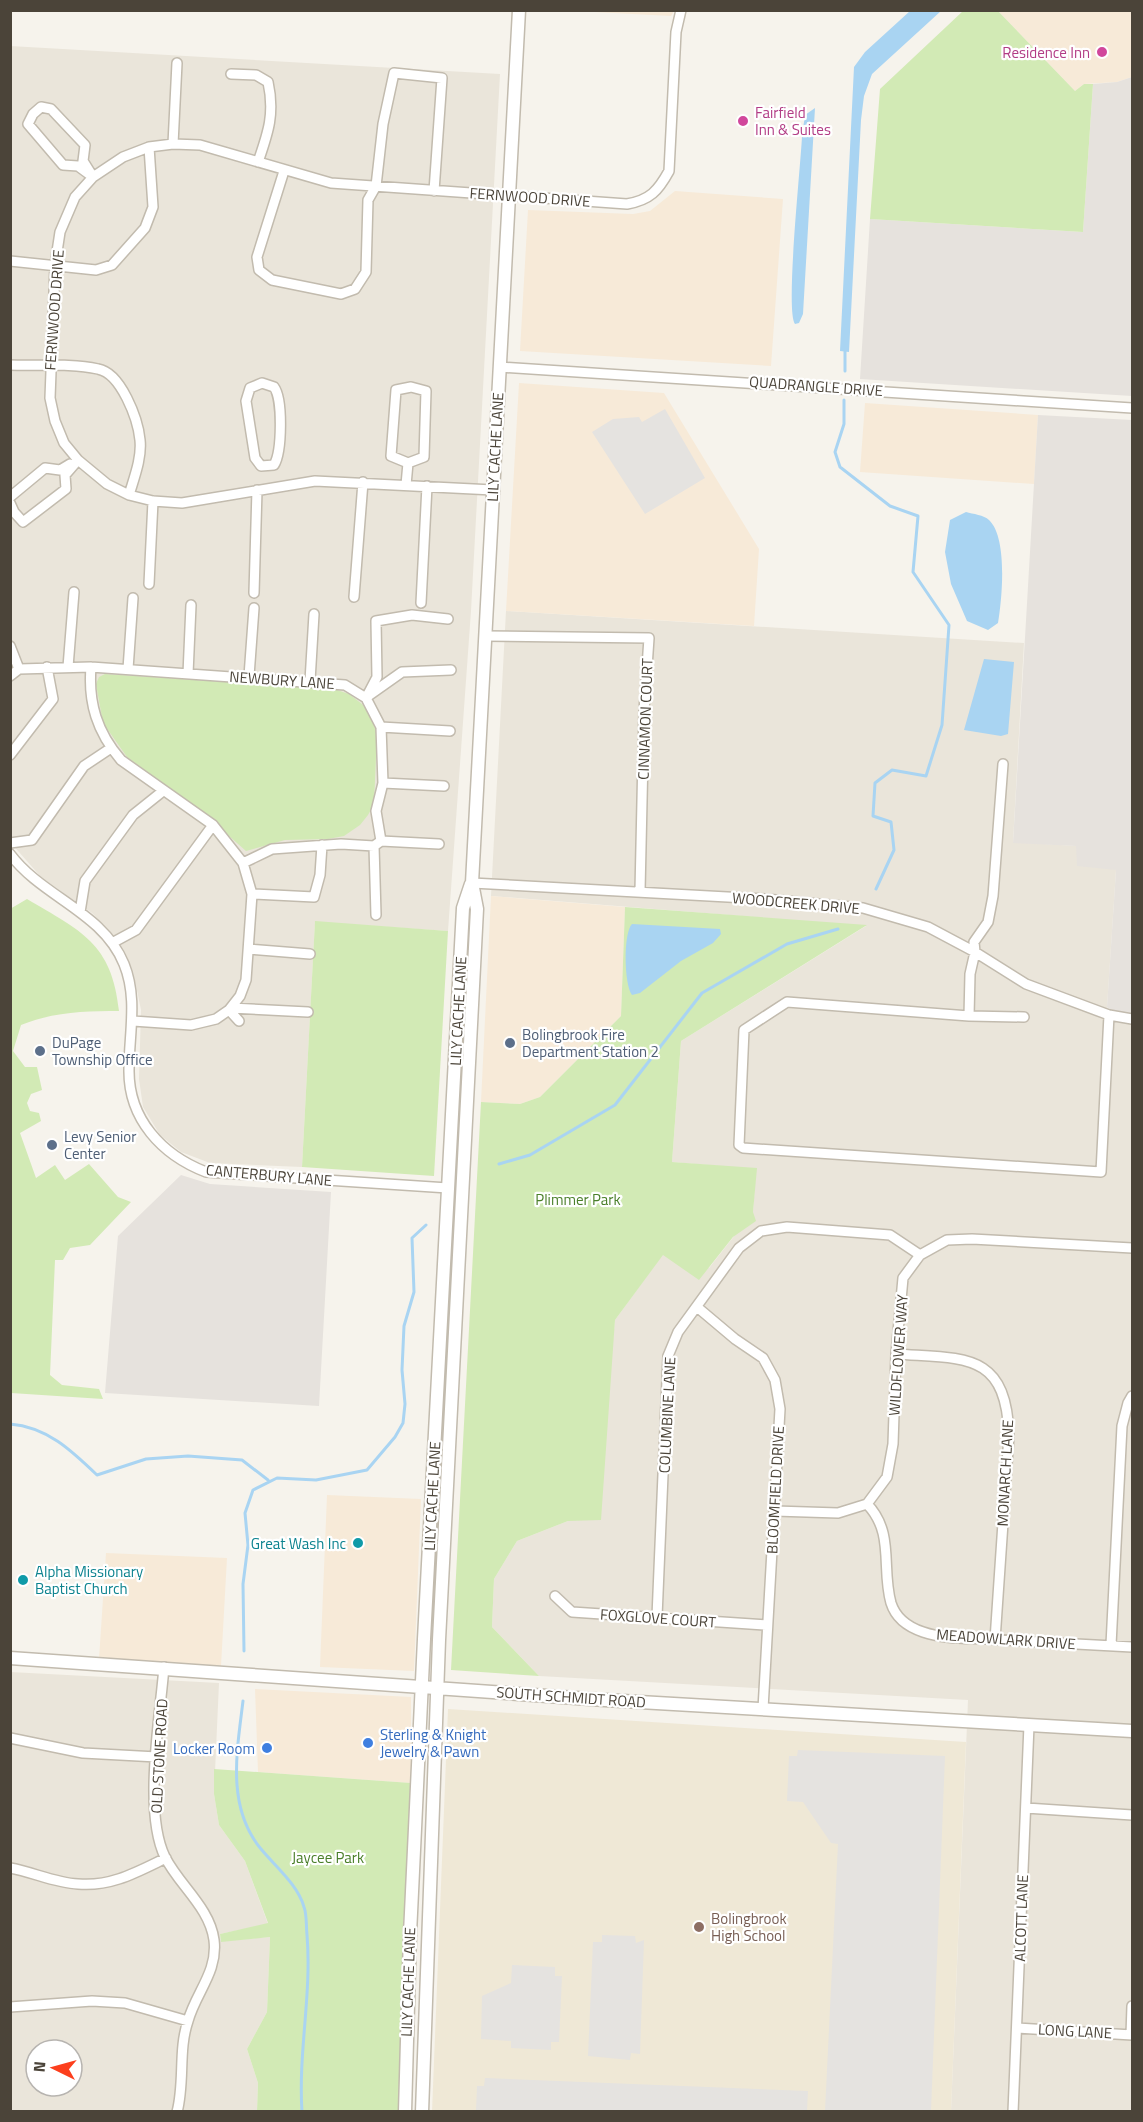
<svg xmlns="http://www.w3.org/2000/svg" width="1143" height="2122" font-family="'Titillium Web',sans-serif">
  <rect width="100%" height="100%" fill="#f6f3ec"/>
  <path fill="#eae5da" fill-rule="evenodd" d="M10,46L500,74L471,611L448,931L315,922L302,1167L210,1163L181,1152L160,1135L143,1107L139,1079L141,1010L133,971L124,950L110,931L92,913L41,877L11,843Z
    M506,611L1024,643L1013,842L1076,846L1116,870L1107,1007L1132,1026V2111H951L968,1700L539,1676L492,1627L494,1579L517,1541L568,1521L611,1359L615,1320L663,1254L709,1268L753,1212L756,1169L672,1162L681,1041L866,926L491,896Z
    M10,1672L219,1683L214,1794L219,1825L245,1861L268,1924L220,1934L221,1941L270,1937L267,2012L247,2049L258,2083L257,2111H11ZM36,2050H72V2086H36Z"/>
  <path fill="#f7ead8" d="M575,11L674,10V11L671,16Z
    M998,11H1132V77L1117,82L1084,84L1075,91Z
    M675,191L783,199L771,366L520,351L528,210L633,214L650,211Z
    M519,383L664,393L759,549L754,626L506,611Z
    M865,403L1038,415L1034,484L860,472Z
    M491,896L625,907L621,1016L540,1097L520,1104L481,1102Z
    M327,1495L421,1499L414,1671L320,1667Z
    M106,1553L227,1558L221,1666L99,1659Z
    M255,1689L411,1697V1783L258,1772Z"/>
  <path fill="#e6e2dd" d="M1132,77V396L860,379L870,219L1083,232L1093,84L1117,82Z
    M1038,415L1132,420V1026L1107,1007L1116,870L1077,866L1076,846L1013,843Z
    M181,1175L210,1184L331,1192L319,1406L105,1393L118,1236Z"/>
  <path fill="#efe8d6" d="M448,1709L966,1742L951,2111L432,2112Z"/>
  <path fill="#d2eab5" d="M963,11H998L1075,91L1084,84H1093L1083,232L870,219L880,89Z
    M105,674L334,689L349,694L362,704L371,716L377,735L374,804L368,815L360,825L344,836L328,839L285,840L246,851L211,820L127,757L103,723L96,684L99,677Z
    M27,899C81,931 112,943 119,1011C85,1011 53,1012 21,1025L13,1051L25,1067H37L42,1090L31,1094L27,1103L30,1111L39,1113L41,1121L20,1133L36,1178L55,1165L65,1180L89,1164L118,1197L131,1202L90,1245L70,1248L63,1260H55L50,1375L62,1385L99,1389L103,1399L11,1393L10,909Z
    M625,907L867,925L681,1041L672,1162L757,1168L753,1212L756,1221L733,1237L699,1280L663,1255L615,1320L601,1520L568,1521L517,1541L494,1579L492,1627L539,1676L451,1670L481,1102L520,1104L540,1097L621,1016Z
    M315,921L448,931L434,1176L302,1167Z
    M214,1769L411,1783L399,2111H257L258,2083L247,2049L267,2012L270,1937L221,1942L220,1934L268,1923L245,1861L219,1825L214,1794Z"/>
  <path fill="#e5e3e0" d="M665,409L705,478L645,514L592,432L613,419L639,417L642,422Z
    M798,1750L945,1756L931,2111H825L838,1844L831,1843L803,1802L787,1801L789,1756H797Z
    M602,1935L635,1936L636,1943L644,1940L640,2054L631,2053L630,2060L588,2056L593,1942H602Z
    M512,1965L555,1967V1976H562L559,2042H551V2050L511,2048V2041L481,2039L482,1996L511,1983Z
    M485,2078L808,2091L807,2111H476L477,2086H484Z"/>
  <path fill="#a9d4f2" d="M910,11H941L872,74L864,96L861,120L849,352L840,351L854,67L865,52Z
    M815,108L803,314L799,323L795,324C785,311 801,163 802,136L805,115Z
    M966,512C973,514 984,515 989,520C1008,538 1002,599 998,623L988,630L967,621L951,584L945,552L950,520Z
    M984,659L1014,662L1008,734L1001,736L964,730Z
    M632,924L720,929L721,934L713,943L681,961L640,993L632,995C624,985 623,933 632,924Z"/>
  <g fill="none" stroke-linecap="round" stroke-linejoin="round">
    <path stroke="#a9d4f2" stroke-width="3" d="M845,351V371
      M844,400V424L835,452L840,467L890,506L918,516L913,572L949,625L942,725L926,776L892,770L875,783L873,816L891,822L894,850L876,889
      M499,1164L530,1155L615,1105L702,993L787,944L838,929
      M10,1424C47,1427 71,1450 97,1475L146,1459L188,1456L242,1460L268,1480
      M244,1651L243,1584L248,1545L245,1513L253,1490L277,1478L316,1480L367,1470L395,1437L403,1423L405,1404L402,1370L404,1326L414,1292L412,1238L426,1225
      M243,1701C237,1751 226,1807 261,1849C275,1866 298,1885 304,1907C307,1915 306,1926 307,1935C312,1994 298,2052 302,2112"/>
    <defs>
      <path id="minor" d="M231,74L256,75L268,82C275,114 268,133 258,162
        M41,107L51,109L85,145L83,161L93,177L78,166L63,165L28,124L33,114Z
        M173,144L177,63
        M284,171L257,257L259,270L272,280L341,294L355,289L366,272L368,200L376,186L383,124L394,73L442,78L434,191
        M10,261L96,270L112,265L145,228L153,207L149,147
        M10,365C39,366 71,363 98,369C121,373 138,419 140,440C142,458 134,478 129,495
        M499,367L1132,408
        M262,383L274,387C283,399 282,452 274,465L261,466L255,458L246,401L250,388Z
        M406,485L408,463L424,457L426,391L411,387L396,390L391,456L408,463
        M493,490L315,481L182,503L153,501L129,495L107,484L78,460L64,443L55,421L50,398L55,265L60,232L75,197L93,177L123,157L149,147L173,144L200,145L331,183L627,204C650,200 658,191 669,171L676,32L681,10
        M10,497L45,468L60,470L70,464
        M10,503L14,512L23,522L66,489L65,475L78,460
        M149,584L153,501
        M254,593L257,490
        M354,597L363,482
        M421,603L427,486
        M485,636L649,638L644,711L640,891
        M10,646L19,669
        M68,667L74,592
        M91,667C88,703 97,732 121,760L213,825L243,863L252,894L246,980L240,996L229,1010L216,1019L191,1025L133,1021
        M128,669L133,598
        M188,674L191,605
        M10,676L19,669L91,667L345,685L366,698L381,727L383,783L376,811L381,841L374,846L341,844L272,849L243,863
        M249,676L254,608
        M310,681L314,614
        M368,696L402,672L451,670
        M366,698L377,677L376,621L412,615L448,619
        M381,727L450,731
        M10,755L53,699L47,667
        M383,783L444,786
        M381,841L439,844
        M10,843L32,840L84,766L111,748
        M374,846L376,915
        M10,854C42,897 103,912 124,964C138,998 129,1034 129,1069C128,1119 162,1155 206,1172L448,1188
        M472,883L765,899L863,908L928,927L975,952L1026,984L1109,1015L1132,1019
        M252,894L314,897L320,875L322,845
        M80,912L85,881L133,815L163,791
        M112,943L136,930L213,825
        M249,949L310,954
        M231,1008L308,1012
        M229,1010L239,1021
        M969,1016L970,974L975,952L974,942L988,922L993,896L1003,764
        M1024,1017L969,1016L787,1002L744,1030L739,1145L743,1148L1101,1172L1109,1015
        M697,1307L735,1339L763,1358L775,1380L780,1409L763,1709
        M896,1354C964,1359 1006,1351 1009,1435L995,1640
        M867,1504C895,1533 881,1568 891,1603C896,1619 908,1627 923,1632C943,1639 966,1638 986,1639C1035,1642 1084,1644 1132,1647
        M775,1511L838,1513L867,1504L887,1477L893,1444L896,1354L903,1278L920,1255L947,1240L972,1239L1132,1248
        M555,1596L572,1612L766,1625
        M657,1617L668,1356L678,1332L739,1248L761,1231L787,1227L890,1235L920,1255
        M1111,1645L1122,1426L1128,1403L1132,1396
        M164,1667C160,1718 143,1812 165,1857C179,1885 210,1908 214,1940C218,1972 196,1992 188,2021C178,2050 185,2082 177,2112
        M10,1738L83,1753L157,1757
        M1026,1808L1132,1815
        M10,1868C33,1872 55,1883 78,1884C111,1887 137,1872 166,1858
        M10,2007L92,2001L125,2003L188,2021
        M1017,2028L1132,2035
        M1131,2035L1132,2006
        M1013,2112L1029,1725"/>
      <path id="tertiary" d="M10,1658L605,1700L1132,1731
        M405,2112L410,1934L424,1639L463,908L471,884
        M422,2112L439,1640L477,909L472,883L519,10"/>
    </defs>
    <use href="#minor" stroke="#c2bbae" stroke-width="12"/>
    <use href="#tertiary" stroke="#c2bbae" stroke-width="15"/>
    <use href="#minor" stroke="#fff" stroke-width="9"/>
    <use href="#tertiary" stroke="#fff" stroke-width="12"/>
  </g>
  <g fill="#d1479c" stroke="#fff" stroke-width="2">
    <circle cx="1102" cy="52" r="6"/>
    <circle cx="743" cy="121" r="6"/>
  </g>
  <g fill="#5c6f8a" stroke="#fff" stroke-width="2">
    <circle cx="510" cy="1043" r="6"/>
    <circle cx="40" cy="1051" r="6"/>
    <circle cx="52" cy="1145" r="6"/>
  </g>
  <g fill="#0f9aa8" stroke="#fff" stroke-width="2">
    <circle cx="358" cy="1543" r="6"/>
    <circle cx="23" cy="1580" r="6"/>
  </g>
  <g fill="#3f7fe0" stroke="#fff" stroke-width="2">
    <circle cx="368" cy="1743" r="6"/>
    <circle cx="267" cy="1748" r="6"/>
  </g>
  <circle fill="#8d6e63" stroke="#fff" stroke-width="2" cx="699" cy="1927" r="6"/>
  <g text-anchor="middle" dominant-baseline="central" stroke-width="4.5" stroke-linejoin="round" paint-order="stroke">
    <g font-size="15" fill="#b23c85" stroke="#fff" text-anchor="end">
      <text x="1090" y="52">Residence Inn</text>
      <text x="755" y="112" text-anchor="start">Fairfield<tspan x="755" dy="17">Inn &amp; Suites</tspan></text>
    </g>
    <g font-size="15" fill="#4b4439" stroke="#fff">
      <text transform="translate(530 197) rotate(4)">FERNWOOD DRIVE</text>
      <text transform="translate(54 310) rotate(-86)">FERNWOOD DRIVE</text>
      <text transform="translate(816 386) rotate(4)">QUADRANGLE DRIVE</text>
      <text transform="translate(495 447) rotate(-87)">LILY CACHE LANE</text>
      <text transform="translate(282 680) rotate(4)">NEWBURY LANE</text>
      <text transform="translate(645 719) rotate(-88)">CINNAMON COURT</text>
      <text transform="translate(796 903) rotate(5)">WOODCREEK DRIVE</text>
      <text transform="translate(458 1011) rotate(-87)">LILY CACHE LANE</text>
      <text transform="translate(269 1175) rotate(5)">CANTERBURY LANE</text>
      <text transform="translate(898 1355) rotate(-86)">WILDFLOWER WAY</text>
      <text transform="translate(667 1415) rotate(-87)">COLUMBINE LANE</text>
      <text transform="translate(1005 1473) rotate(-87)">MONARCH LANE</text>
      <text transform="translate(775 1490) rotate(-87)">BLOOMFIELD DRIVE</text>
      <text transform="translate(432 1496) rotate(-87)">LILY CACHE LANE</text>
      <text transform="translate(658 1618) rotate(4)">FOXGLOVE COURT</text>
      <text transform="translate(1006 1639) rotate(4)">MEADOWLARK DRIVE</text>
      <text transform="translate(571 1697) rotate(4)">SOUTH SCHMIDT ROAD</text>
      <text transform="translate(159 1756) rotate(-87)">OLD STONE ROAD</text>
      <text transform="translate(1021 1918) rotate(-88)">ALCOTT LANE</text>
      <text transform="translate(408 1982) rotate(-88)">LILY CACHE LANE</text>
      <text transform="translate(1075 2031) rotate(3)">LONG LANE</text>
    </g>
    <g font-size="15" fill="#4e5e75" stroke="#fff" text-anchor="start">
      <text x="522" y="1034">Bolingbrook Fire<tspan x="522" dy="17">Department Station 2</tspan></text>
      <text x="52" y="1042">DuPage<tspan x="52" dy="17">Township Office</tspan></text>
      <text x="64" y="1136">Levy Senior<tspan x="64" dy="17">Center</tspan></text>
    </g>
    <g font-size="15" fill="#4a7f2a" stroke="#fff">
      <text x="578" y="1199">Plimmer Park</text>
      <text x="328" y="1857">Jaycee Park</text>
    </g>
    <g font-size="15" fill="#0d838f" stroke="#fff" text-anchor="end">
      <text x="346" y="1543">Great Wash Inc</text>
      <text x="35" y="1571" text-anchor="start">Alpha Missionary<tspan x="35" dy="17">Baptist Church</tspan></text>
    </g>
    <g font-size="15" fill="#366cbe" stroke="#fff" text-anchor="start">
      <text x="380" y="1734">Sterling &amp; Knight<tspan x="380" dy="17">Jewelry &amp; Pawn</tspan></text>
      <text x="255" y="1748" text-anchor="end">Locker Room</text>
    </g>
    <g font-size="15" fill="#785e54" stroke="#fff" text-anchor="start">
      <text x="711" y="1918">Bolingbrook<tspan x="711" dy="17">High School</tspan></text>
    </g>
  </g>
  <rect width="1143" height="2122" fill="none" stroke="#4b4439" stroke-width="24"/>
  <g transform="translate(54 2068) rotate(275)"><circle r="28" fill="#ffffff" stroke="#b7b4b0" stroke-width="1.5"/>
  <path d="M0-4.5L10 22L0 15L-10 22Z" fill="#fc3f1d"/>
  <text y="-9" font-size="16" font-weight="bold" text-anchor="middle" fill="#4b4439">N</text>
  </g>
</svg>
